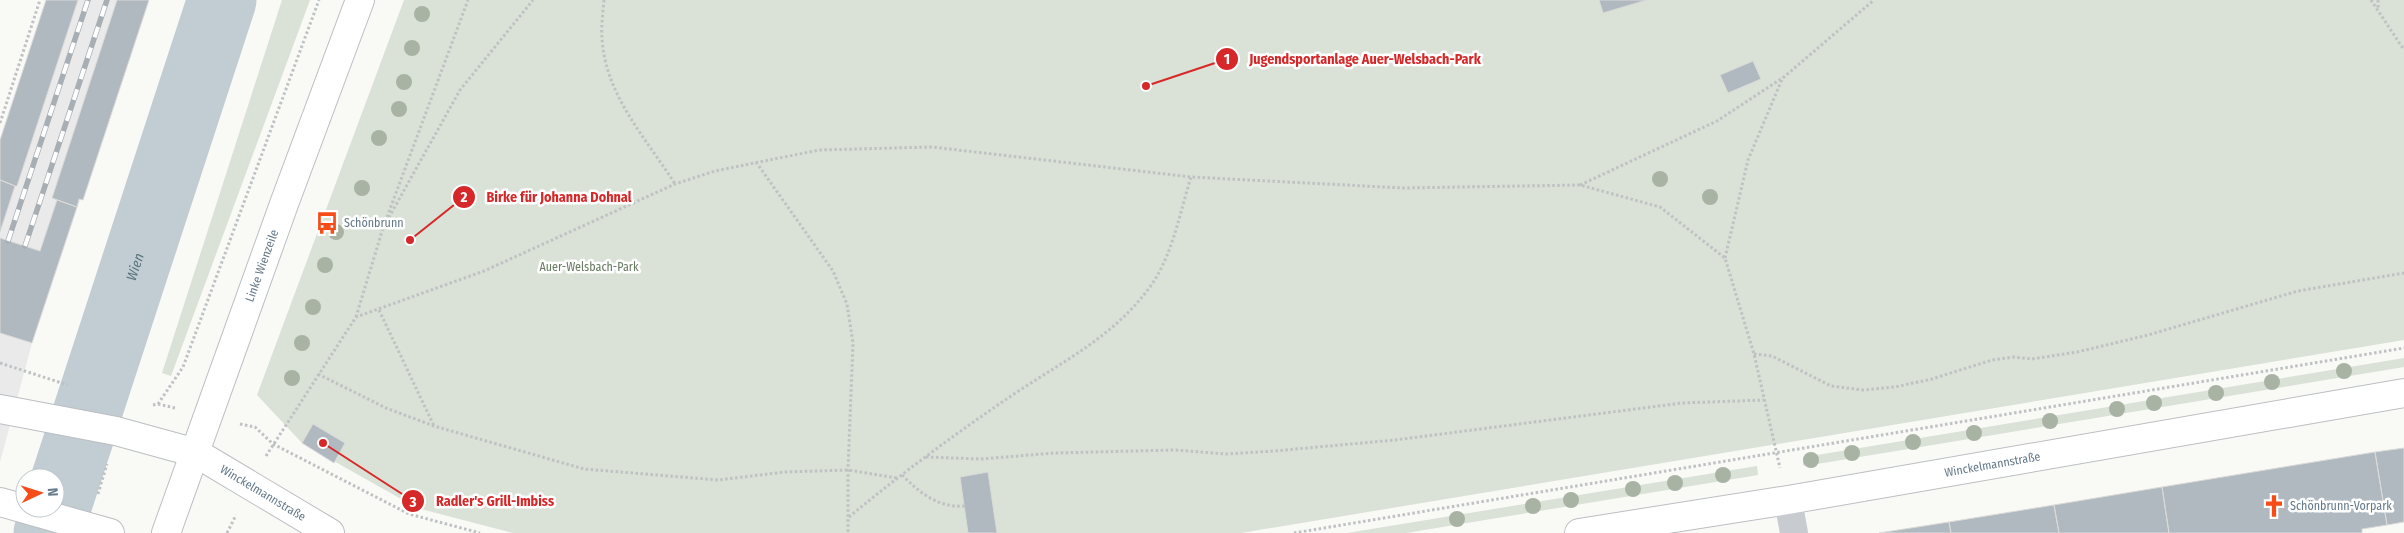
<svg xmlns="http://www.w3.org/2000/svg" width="2404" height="533" font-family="'Fira Sans Condensed',sans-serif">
  <rect width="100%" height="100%" fill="#f9f9f6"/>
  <path fill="#e9eae9" d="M73,0H147L32,343L0,462V221Z"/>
  <path fill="#dae1d6" d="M282,0H310L171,376L162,373Z
    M404,0H2404V340L1241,533H513L417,508L302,443L257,395Z
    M2404,358V367L1805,466L1803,465V457H1805Z
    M1757,466L1758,475L1406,533H1347Z"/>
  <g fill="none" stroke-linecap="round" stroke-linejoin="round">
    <path stroke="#c1cdd2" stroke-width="69" id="s1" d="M48,533L222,0"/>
  </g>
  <path fill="#b0b9c0" stroke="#dadad8" d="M46,0H78L17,186H15L0,180V140Z
    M117,0H149L83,200L79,199L77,207L52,198Z
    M1599,0H1647L1603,13Z
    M1753,61L1761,79L1728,93L1720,75Z
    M0,180L15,186L0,232Z
    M57,200L77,207L32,343L0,333V238L40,251Z
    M313,424L345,443L334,463L302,443Z
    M2404,448V522L2387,525L2375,452Z
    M2375,452L2387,525L2362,529V533H2169L2162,487Z
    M988,472L997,533H968L960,477Z
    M2162,487L2169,533H2059L2054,505Z
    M2054,505L2059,533H1951L1949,522Z
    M1949,522L1951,533H1879Z"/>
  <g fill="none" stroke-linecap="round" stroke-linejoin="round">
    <defs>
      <g id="major">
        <path id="s2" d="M0,409L116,431L196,453L330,533"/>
        <path d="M0,502L110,533"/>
        <path id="s3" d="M166,533L284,204L360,0"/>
        <path id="s4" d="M1579,533L1788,500L2404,393"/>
      </g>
    </defs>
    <use href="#major" stroke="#bbbfc3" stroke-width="30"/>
    <path stroke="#bfc2c4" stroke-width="3" stroke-dasharray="2.5 2.5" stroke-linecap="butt" d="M604,0C603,12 601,26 602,38C605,95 646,138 675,184
      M2371,0L2404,50
      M2378,0V9
      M0,123L40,0
      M756,162L833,271L847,304L853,343L848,470V533
      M1580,185L1717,121L1784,77L1874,0
      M387,217L468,0
      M1725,258L1748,160L1783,77
      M379,310L434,426
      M356,317L383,228L460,90L533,0
      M1754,354L1772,356L1831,386L1863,390L1895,387L1932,379L1992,360L2014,357L2032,359L2077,352L2148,335L2298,291L2404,273
      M0,363L68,385
      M318,374L386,408L434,426L584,469L718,480L785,472L848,470L897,478
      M158,404L175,408
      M153,405L158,404L183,367L319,0
      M240,424L255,427L273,444L409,514L480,533
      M266,456L356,317L484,271L675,184L715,171L819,150L932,147L1191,177L1403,188L1580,185L1660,207L1725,258L1754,354L1780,468
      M926,457L981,459L1054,453L1175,450L1226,454L1274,451L1395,440L1682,403L1764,400
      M902,475C920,493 938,508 965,506
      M98,494L107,464
      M849,517C902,473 959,431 1017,392C1067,359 1116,335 1152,284C1173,253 1180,212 1191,177
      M227,533L236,515
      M1294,533L2404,348"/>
    <path stroke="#c8ccd0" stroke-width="28" d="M1788,500L1794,533"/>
    <use href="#major" stroke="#fff" stroke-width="28"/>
    <defs>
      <path id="rail" d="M8,241L88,0
        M25,246L107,0"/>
    </defs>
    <use href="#rail" stroke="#a7aeb4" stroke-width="5.5"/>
    <use href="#rail" stroke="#fff" stroke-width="4" stroke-dasharray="11" stroke-linecap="butt"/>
  </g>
  <g fill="#a8b3a4">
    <circle cx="422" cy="14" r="8"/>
    <circle cx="412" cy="48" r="8"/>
    <circle cx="404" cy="82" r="8"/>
    <circle cx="399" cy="109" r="8"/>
    <circle cx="379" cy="138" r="8"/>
    <circle cx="1660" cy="179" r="8"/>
    <circle cx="362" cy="188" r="8"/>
    <circle cx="1710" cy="197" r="8"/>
    <circle cx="336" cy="232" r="8"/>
    <circle cx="325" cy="265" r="8"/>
    <circle cx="313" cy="307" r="8"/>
    <circle cx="302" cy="343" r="8"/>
    <circle cx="2344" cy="371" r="8"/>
    <circle cx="292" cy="378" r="8"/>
    <circle cx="2272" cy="382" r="8"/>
    <circle cx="2216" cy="393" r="8"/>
    <circle cx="2154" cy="403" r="8"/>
    <circle cx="2117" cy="409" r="8"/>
    <circle cx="2050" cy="421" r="8"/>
    <circle cx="1974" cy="433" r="8"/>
    <circle cx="1913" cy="442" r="8"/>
    <circle cx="1852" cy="453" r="8"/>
    <circle cx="1811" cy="460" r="8"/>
    <circle cx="1723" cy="475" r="8"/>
    <circle cx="1675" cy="483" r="8"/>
    <circle cx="1633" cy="489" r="8"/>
    <circle cx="1571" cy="500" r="8"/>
    <circle cx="1533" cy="506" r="8"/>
    <circle cx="1457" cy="519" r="8"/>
  </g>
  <defs>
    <symbol id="bus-bare" viewBox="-9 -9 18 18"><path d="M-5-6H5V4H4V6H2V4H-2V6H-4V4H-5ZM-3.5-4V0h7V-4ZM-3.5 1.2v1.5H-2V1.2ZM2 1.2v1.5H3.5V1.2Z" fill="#f64d18" stroke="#fff" stroke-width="2.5" paint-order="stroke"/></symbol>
    <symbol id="church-bare" viewBox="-9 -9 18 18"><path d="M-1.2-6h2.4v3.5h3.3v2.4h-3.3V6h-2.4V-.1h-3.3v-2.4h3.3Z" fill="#f64d18" stroke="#fff" stroke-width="2.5" paint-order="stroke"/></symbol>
  </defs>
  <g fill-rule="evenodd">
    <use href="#bus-bare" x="311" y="207" width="32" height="32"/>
    <use href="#church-bare" x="2258" y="490" width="32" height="32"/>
  </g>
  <g text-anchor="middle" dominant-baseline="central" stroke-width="5" stroke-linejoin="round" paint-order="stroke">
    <g font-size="12" fill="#64798a" stroke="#fff" text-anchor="start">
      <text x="344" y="223">Schönbrunn</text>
      <text x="2290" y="506">Schönbrunn-Vorpark</text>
    </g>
    <g font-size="12" fill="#64798a" stroke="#fff">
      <text stroke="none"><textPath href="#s3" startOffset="284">Linke Wienzeile</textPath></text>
      <text stroke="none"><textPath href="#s4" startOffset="419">Winckelmannstraße</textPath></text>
      <text stroke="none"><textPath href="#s2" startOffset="279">Winckelmannstraße</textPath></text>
    </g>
    <g font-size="12" fill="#667a60" stroke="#fff">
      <text x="589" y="267">Auer-Welsbach-Park</text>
    </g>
    <g font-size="14" font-style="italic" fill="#5b757e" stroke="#fff">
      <text stroke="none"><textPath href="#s1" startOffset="280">Wien</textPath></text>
    </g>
  </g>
  <path fill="none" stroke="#d62828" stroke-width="2" d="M1146 86L1227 59M410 240L464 197M323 443L413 501"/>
  <g fill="#d62828" stroke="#fff" stroke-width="2">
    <circle cx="1146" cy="86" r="5"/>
    <circle cx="410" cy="240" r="5"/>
    <circle cx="323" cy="443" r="5"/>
    <circle cx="1227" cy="59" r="12"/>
    <circle cx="464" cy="197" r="12"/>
    <circle cx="413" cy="501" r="12"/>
  </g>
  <g font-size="15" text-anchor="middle" font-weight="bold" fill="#fff">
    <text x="1227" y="64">1</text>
    <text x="464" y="202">2</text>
    <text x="413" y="507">3</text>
  </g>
  <g font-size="14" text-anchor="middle" font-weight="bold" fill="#d62828" stroke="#fff" stroke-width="5" stroke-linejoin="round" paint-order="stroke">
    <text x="1365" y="64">Jugendsportanlage Auer-Welsbach-Park</text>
    <text x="559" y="202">Birke für Johanna Dohnal</text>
    <text x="495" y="506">Radler's Grill-Imbiss</text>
  </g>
  <g transform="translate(40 493) rotate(86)"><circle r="24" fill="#ffffff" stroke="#c1c9d0"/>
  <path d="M0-4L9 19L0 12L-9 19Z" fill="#f64d18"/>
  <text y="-8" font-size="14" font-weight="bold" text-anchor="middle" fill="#64798a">N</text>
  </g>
</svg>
